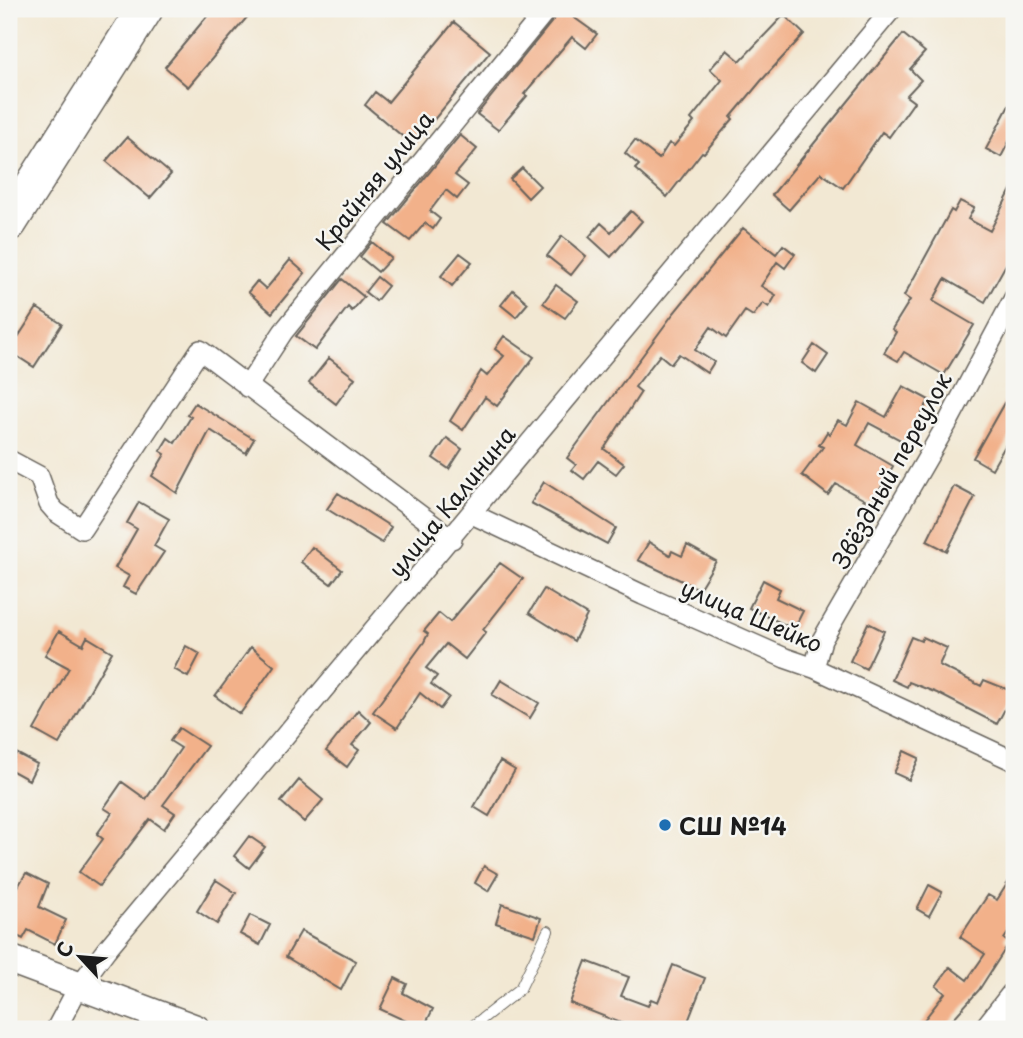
<svg xmlns="http://www.w3.org/2000/svg" width="1023" height="1038" font-family="'Playpen Sans',sans-serif">
  <rect width="100%" height="100%" fill="#f6f6f2"/>
  <filter id="ink" filterUnits="userSpaceOnUse"><feTurbulence type="fractalNoise" baseFrequency=".0143" numOctaves="2"/><feDisplacementMap in="SourceGraphic" scale="14" xChannelSelector="R" yChannelSelector="G"/><feConvolveMatrix kernelMatrix="1 2 1 2 8 2 1 2 1" color-interpolation-filters="sRGB"/></filter>
  <filter id="wash" filterUnits="userSpaceOnUse"><feTurbulence type="fractalNoise" baseFrequency=".00686" numOctaves="4" result="noise"/><feDisplacementMap in="SourceGraphic" scale="28" xChannelSelector="R" yChannelSelector="G"/><feGaussianBlur stdDeviation="1.57" result="paint"/><feColorMatrix in="noise" values="0 0 0 0 0 0 0 0 0 0 0 0 0 0 0 0 0 1.4 0 .05"/><feComposite in="paint" operator="in"/></filter>
  <g filter="url(#wash)">
    <rect width="100%" height="100%" fill="#f2e8d3"/>
    <g id="blocks">
      <path fill="#f2b18a" d="M213,9H254L188,87L165,67Z
        M562,9L597,34L586,48L572,37L524,94L527,96L498,130L477,114Z
        M784,15L804,34L761,81L731,117L733,119L704,153L702,152L667,197L635,169L639,165L625,153L635,140L659,159L669,143L674,146L694,122L691,119L722,80L710,69L727,50L740,61Z
        M454,22L490,52L413,145L365,105L375,92L388,102Z
        M903,34L925,52L910,69L921,80L906,96L914,102L889,137L882,132L843,188L821,173L789,210L772,195Z
        M1014,96V132L1001,157L986,149Z
        M460,135L477,149L455,175L468,185L457,199L446,190L430,211L440,219L433,229L425,223L410,241L387,224Z
        M127,137L171,174L150,198L106,161Z
        M522,168L540,186L528,198L510,179Z
        M1014,184V250L985,302L945,279L933,301L974,325L944,375L904,352L898,361L884,353L896,332L892,329L910,300L904,296L951,210L954,212L960,201L974,208L968,219L990,231Z
        M631,211L642,221L611,257L589,237L601,223L611,232Z
        M743,228L776,254L783,245L795,254L785,268L777,262L761,286L776,295L769,307L763,303L753,316L745,311L726,338L711,327L695,350L714,362L707,373L679,354L671,364L660,355L635,387L641,392L604,449L624,464L616,474L598,461L584,479L572,470L576,465L567,458L673,314Z
        M562,236L586,256L571,275L547,256Z
        M372,242L391,258L378,272L360,257Z
        M460,253L472,262L452,286L441,276Z
        M290,260L305,273L272,313L248,292L257,281L266,289Z
        M377,277L388,286L376,301L365,292Z
        M342,279L364,297L352,311L348,307L315,350L296,336Z
        M556,285L578,301L565,318L543,303Z
        M513,290L528,303L516,317L501,305Z
        M37,308L62,324L34,367L9,351Z
        M504,336L534,357L497,406L485,397L463,430L450,421L481,371L487,376L504,356L495,349Z
        M814,345L828,355L816,373L802,363Z
        M329,358L355,378L336,404L309,383Z
        M903,386L929,400L906,443L869,423L857,445L893,466L872,504L836,484L828,495L802,475L823,447L819,445L827,432L830,434L838,420L847,425L859,402L886,417Z
        M195,403L254,439L246,453L210,430L177,493L152,476L165,454L160,451L168,438L175,443L191,417L187,415Z
        M1004,403L1014,409V430L992,469L973,458Z
        M447,438L462,449L449,469L433,458Z
        M544,482L616,528L607,544L531,503Z
        M954,486L975,497L947,551L927,541Z
        M338,493L391,527L382,543L327,509Z
        M139,502L169,519L154,546L164,552L136,594L123,587L129,576L115,568L137,529L127,523Z
        M649,542L670,555L672,551L682,556L687,545L716,561L699,589L638,560Z
        M312,547L342,570L331,584L301,562Z
        M500,563L523,579L483,630L486,632L465,659L446,644L426,668L437,676L431,684L449,697L440,709L420,693L397,728L373,712L424,642L428,634L424,631L439,613L450,622Z
        M763,580L780,589L776,598L803,611L794,629L749,608Z
        M544,589L587,615L574,641L529,613Z
        M868,623L884,631L866,669L850,661Z
        M59,631L83,645L87,637L112,652L59,744L34,730L69,668L45,655Z
        M911,637L921,641L923,637L947,648L939,665L981,686L984,680L1014,692L997,724L937,693L909,682L907,687L892,680Z
        M186,646L200,654L188,677L174,669Z
        M251,647L274,666L240,714L215,696Z
        M501,680L539,703L530,718L492,695Z
        M358,710L371,722L352,745L359,750L347,767L326,751Z
        M179,728L207,746L163,805L175,813L164,829L150,819L99,886L79,872L103,839L97,834L112,813L104,808L122,782L146,799L181,748L170,741Z
        M904,751L919,758L909,780L894,773Z
        M16,753L37,764L29,780L9,769Z
        M500,761L515,770L489,816L474,807Z
        M299,780L323,800L304,822L281,802Z
        M249,836L265,847L249,868L234,856Z
        M484,866L498,874L488,891L475,883Z
        M26,873L48,884L39,907L66,920L55,944L28,930L23,939L9,932V912L14,902L10,900Z
        M1014,873V924L1004,939L1009,943L979,990L944,1029H917L945,993L936,986L950,967L967,980L985,954L960,937L988,895L997,900Z
        M216,880L236,893L217,924L197,911Z
        M929,885L942,892L929,916L917,909Z
        M502,904L541,918L535,936L496,923Z
        M250,915L270,925L260,945L240,934Z
        M301,931L356,961L341,990L286,957Z
        M586,961L629,977L621,996L648,1006L651,999L658,1002L673,965L705,978L685,1029H636L570,1003Z
        M395,978L407,984L403,993L433,1009L423,1029L380,1009Z"/>
    </g>
  </g>
  <g filter="url(#ink)">
    <use href="#blocks" fill-opacity="0" stroke="#67635c" stroke-width="2"/>
    <g fill="none" stroke-linecap="round" stroke-linejoin="round">
      <defs>
        <path id="lane" d="M469,1029L520,989L548,931"/>
        <path id="street" d="M247,387L283,332L547,9
          M9,460L39,476L49,504L56,512L82,529L200,350L452,539
          M472,514L643,595L785,658L814,668L1014,761
          M814,668L822,640L947,424L1014,298
          M56,1029L79,986L106,950L892,9"/>
        <path id="secondary" d="M9,959L196,1029
          M989,1029L1014,997"/>
        <path id="highway" d="M9,223L145,9"/>
      </defs>
      <use href="#lane" stroke="#67635c" stroke-width="12"/>
      <use href="#street" stroke="#67635c" stroke-width="22"/>
      <use href="#secondary" stroke="#67635c" stroke-width="31"/>
      <use href="#highway" stroke="#67635c" stroke-width="38"/>
      <use href="#lane" stroke="#fff" stroke-width="10"/>
      <use href="#street" stroke="#fff" stroke-width="19"/>
      <use href="#secondary" stroke="#fff" stroke-width="28"/>
      <use href="#highway" stroke="#fff" stroke-width="35"/>
    </g>
  </g>
  <circle fill="#1f6fb2" stroke="#f6f6f2" stroke-width="2.5" cx="665" cy="825" r="7"/>
  <g text-anchor="middle" dominant-baseline="central" stroke-width="5" stroke-linejoin="round" paint-order="stroke">
    <g font-size="23" fill="#1c1c1c" stroke="#f6f6f2">
      <text transform="translate(374 180) rotate(-51)">Крайняя улица</text>
      <text transform="translate(891 470) rotate(-61)">Звёздный переулок</text>
      <text transform="translate(451 501) rotate(-51)">улица Калинина</text>
      <text transform="translate(752 615) rotate(23)">улица Шейко</text>
    </g>
    <g font-size="23" font-weight="bold" fill="#1c1c1c" stroke="#f6f6f2" text-anchor="start">
      <text x="679" y="825">СШ №14</text>
    </g>
  </g>
  <rect width="1023" height="1038" fill="none" stroke="#f6f6f2" stroke-width="35"/>
  <g transform="translate(80 957) rotate(296)" stroke="#f6f6f2" stroke-width="5" paint-order="stroke">
  <path d="M0-5L12 26L0 18L-12 26Z" fill="#1c1c1c"/>
  <text y="-10" font-size="19" font-weight="bold" text-anchor="middle" fill="#1c1c1c">С</text>
  </g>
</svg>
